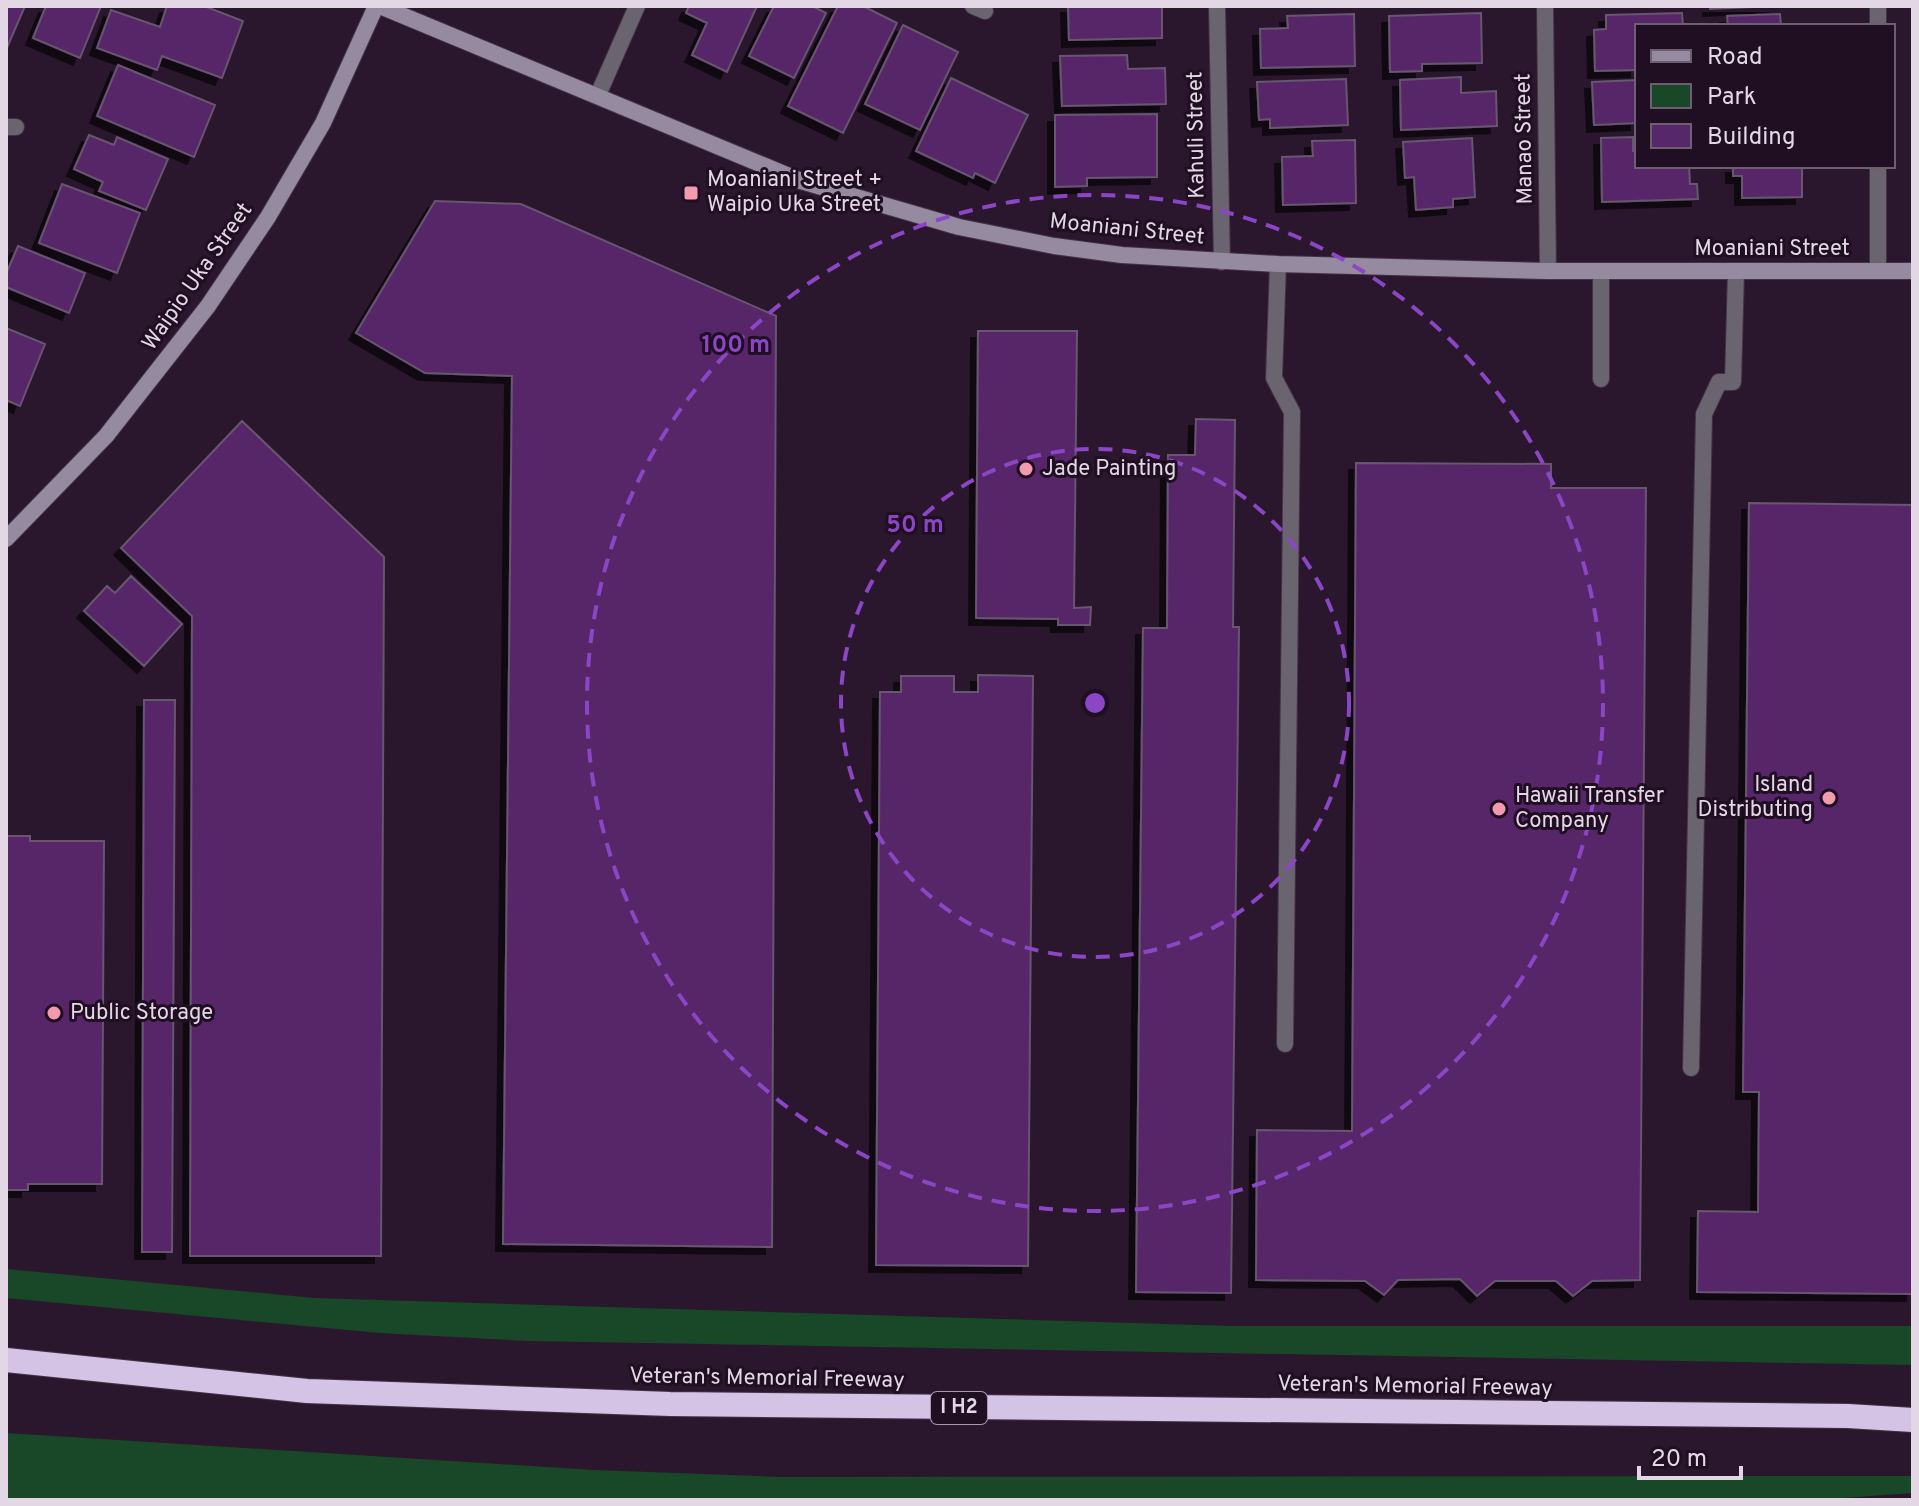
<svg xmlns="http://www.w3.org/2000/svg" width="1919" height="1506" font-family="Overpass,sans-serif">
  <defs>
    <filter id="shadow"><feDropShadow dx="-7" dy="7" stdDeviation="0" flood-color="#0009"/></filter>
  </defs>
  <rect width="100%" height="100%" fill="#2a172d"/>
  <path fill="#194828" d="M6,1269L314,1298L1232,1326H1913V1365L527,1341L380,1333L6,1298Z
    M6,1433L594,1470L781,1477L1913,1476V1493L1815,1500H6Z"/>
  <path fill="#562769" stroke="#675470" stroke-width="2" filter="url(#shadow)" d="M6,6H25L6,50Z
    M46,6H101L80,58L33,38Z
    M167,6H204L243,21L222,78L162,56L157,70L97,48L111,10L160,27Z
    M689,6H757L727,72L692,55L707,23L686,13Z
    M774,6H812L826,13L794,78L749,56Z
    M838,6H863L897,23L843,133L788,106Z
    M1068,6H1162V38L1069,40Z
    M1710,6H1776L1710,9Z
    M1481,13L1482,63L1422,64V71L1390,72L1389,16Z
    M1682,13L1683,26H1637V70L1595,71L1594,30L1606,29V15Z
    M1354,14L1355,66L1261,68L1260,29L1288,28L1287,16Z
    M1780,14L1781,26H1728L1727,16Z
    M903,25L958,52L920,130L865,104Z
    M1127,55L1128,69L1165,68L1166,104L1062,106L1060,56Z
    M118,65L215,105L194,157L97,116Z
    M1461,77V93L1496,91L1497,126L1401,130L1400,80Z
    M951,78L1028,115L995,183L975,173L973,178L916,151Z
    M1346,79L1348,125L1270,128V119L1259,120L1257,82Z
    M1637,80V123L1594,125L1592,82Z
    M1157,114V177L1087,178V186L1055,187V115Z
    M89,135L114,145L117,137L168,159L146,210L99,191L103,182L74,169Z
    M1633,137V151H1637V166H1689L1690,184H1697L1698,199L1602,202L1601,138Z
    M1472,138L1475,197L1453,199V207L1416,210L1414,177L1405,178L1403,142Z
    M1355,140L1356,203L1283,205L1282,157L1313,156L1312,141Z
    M1733,166H1802V197L1742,198V176H1733Z
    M62,184L140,213L117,273L39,243Z
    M435,201L521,204L776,316L772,1247L503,1244L512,376L425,373L356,333Z
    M18,246L85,273L69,313L6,287V274Z
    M6,328L45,344L20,406L6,400Z
    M978,331H1077L1074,608L1091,607L1090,625H1058V619L976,618Z
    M1196,419L1235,420L1233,627H1239L1231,1293L1136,1292L1143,628H1167L1168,455H1195Z
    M242,421L384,557L381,1256H190L192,616L121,548Z
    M1356,463L1551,464V488H1646L1640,1280L1592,1281L1573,1296L1556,1281H1495L1477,1296L1460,1279L1398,1280L1384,1295L1365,1281L1256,1280L1257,1130L1352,1131Z
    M1749,503L1913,505V1294L1697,1292L1698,1211L1758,1212L1759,1092H1743Z
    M131,576L182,624L144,666L84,611L107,586L115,593Z
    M978,675L1033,676L1028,1266L876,1265L880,692H901V676H954V692H978Z
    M144,700H175L172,1252H142Z
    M6,836H30V841H104L102,1184H28V1190H6Z"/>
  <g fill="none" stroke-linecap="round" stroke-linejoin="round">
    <defs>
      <path id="lane" d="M1278,264L1274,378L1292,412L1285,1044
        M1601,379V271
        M1691,1068L1704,414L1719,382H1733L1736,271"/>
      <path id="street" d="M973,6L985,11
        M1217,6L1222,262
        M1545,6L1548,271
        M1878,6V26
        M598,95L637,6
        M6,127H16
        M1878,271V166"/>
      <path id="secondary" d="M380,6L801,181L959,227L1054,246L1122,255L1278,264L1548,271H1913
        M6,539L106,436L208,306L268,217L323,123L376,6"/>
      <path id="highway" d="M6,1360L307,1391L670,1404L1848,1416L1913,1420"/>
    </defs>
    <use href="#lane" stroke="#443247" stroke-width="18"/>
    <use href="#street" stroke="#443247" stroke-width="18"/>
    <use href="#secondary" stroke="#443247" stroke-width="18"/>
    <use href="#highway" stroke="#443247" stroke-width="26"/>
    <use href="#lane" stroke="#6a6370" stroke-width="16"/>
    <use href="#street" stroke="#6a6370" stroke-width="16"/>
    <use href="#secondary" stroke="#958a9f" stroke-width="16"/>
    <use href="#highway" stroke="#d4c3e4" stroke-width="24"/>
  </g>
  <g fill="none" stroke="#8b46c5" stroke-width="4" stroke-dasharray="14 10">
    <circle cx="1095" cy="703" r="254"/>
    <circle cx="1095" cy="703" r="508"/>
  </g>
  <g fill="#f29aae" stroke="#200e23" stroke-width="3">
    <rect x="683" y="185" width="16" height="16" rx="4"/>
    <circle cx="1026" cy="469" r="8"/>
    <circle cx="1829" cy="798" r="8"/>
    <circle cx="1499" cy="809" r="8"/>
    <circle cx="54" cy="1013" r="8"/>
  </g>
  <g text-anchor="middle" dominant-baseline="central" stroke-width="6" stroke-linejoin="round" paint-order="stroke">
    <rect fill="#200e23" stroke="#a89aab" stroke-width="2" x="931" y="1392" width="56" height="32" rx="6"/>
    <g font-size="20" font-weight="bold" fill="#e3d6e5">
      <text x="959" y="1408">I H2</text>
    </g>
    <g font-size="22" fill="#e3d6e5" stroke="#200e23">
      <text transform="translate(1197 135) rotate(-91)">Kahuli Street</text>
      <text transform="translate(1525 139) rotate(-91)">Manao Street</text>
      <text transform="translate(1127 230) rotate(6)">Moaniani Street</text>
      <text x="1772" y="249">Moaniani Street</text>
      <text transform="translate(198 277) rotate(-55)">Waipio Uka Street</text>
      <text transform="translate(767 1379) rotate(1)">Veteran's Memorial Freeway</text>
      <text transform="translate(1415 1387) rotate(1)">Veteran's Memorial Freeway</text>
    </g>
    <g font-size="22" fill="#e3d6e5" stroke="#200e23" text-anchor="start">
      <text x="707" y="180">Moaniani Street +<tspan x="707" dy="25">Waipio Uka Street</tspan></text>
      <text x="1042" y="469">Jade Painting</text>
      <text x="1813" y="785" text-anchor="end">Island<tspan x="1813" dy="25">Distributing</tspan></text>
      <text x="1515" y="796">Hawaii Transfer<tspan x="1515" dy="25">Company</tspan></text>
      <text x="70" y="1013">Public Storage</text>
    </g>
  </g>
  <circle cx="1095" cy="703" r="12" fill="#8b46c5" stroke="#200e23" stroke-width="4"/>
  <g font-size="24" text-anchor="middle" font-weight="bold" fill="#8b46c5" stroke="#200e23" stroke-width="6" stroke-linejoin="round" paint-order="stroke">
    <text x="736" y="352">100 m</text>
    <text x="915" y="532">50 m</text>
  </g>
  <rect width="1919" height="1506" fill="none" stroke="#e3d6e5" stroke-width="16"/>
  <rect x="1635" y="24" width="260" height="144" fill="#200e23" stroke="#6e5e71" stroke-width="2"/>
  <rect x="1651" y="50" width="40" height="12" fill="#958a9f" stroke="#6e5e71" stroke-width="2"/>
  <text x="1707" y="64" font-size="24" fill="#e3d6e5">Road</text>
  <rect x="1651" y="84" width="40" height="24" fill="#194828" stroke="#6e5e71" stroke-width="2"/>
  <text x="1707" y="104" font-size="24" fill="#e3d6e5">Park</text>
  <rect x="1651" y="124" width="40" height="24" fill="#562769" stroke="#6e5e71" stroke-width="2"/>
  <text x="1707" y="144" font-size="24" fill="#e3d6e5">Building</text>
  <path d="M1639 1466v12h102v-12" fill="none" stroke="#e3d6e5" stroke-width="4"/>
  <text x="1651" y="1466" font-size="24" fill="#e3d6e5" stroke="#200e23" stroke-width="6" paint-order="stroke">20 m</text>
</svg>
